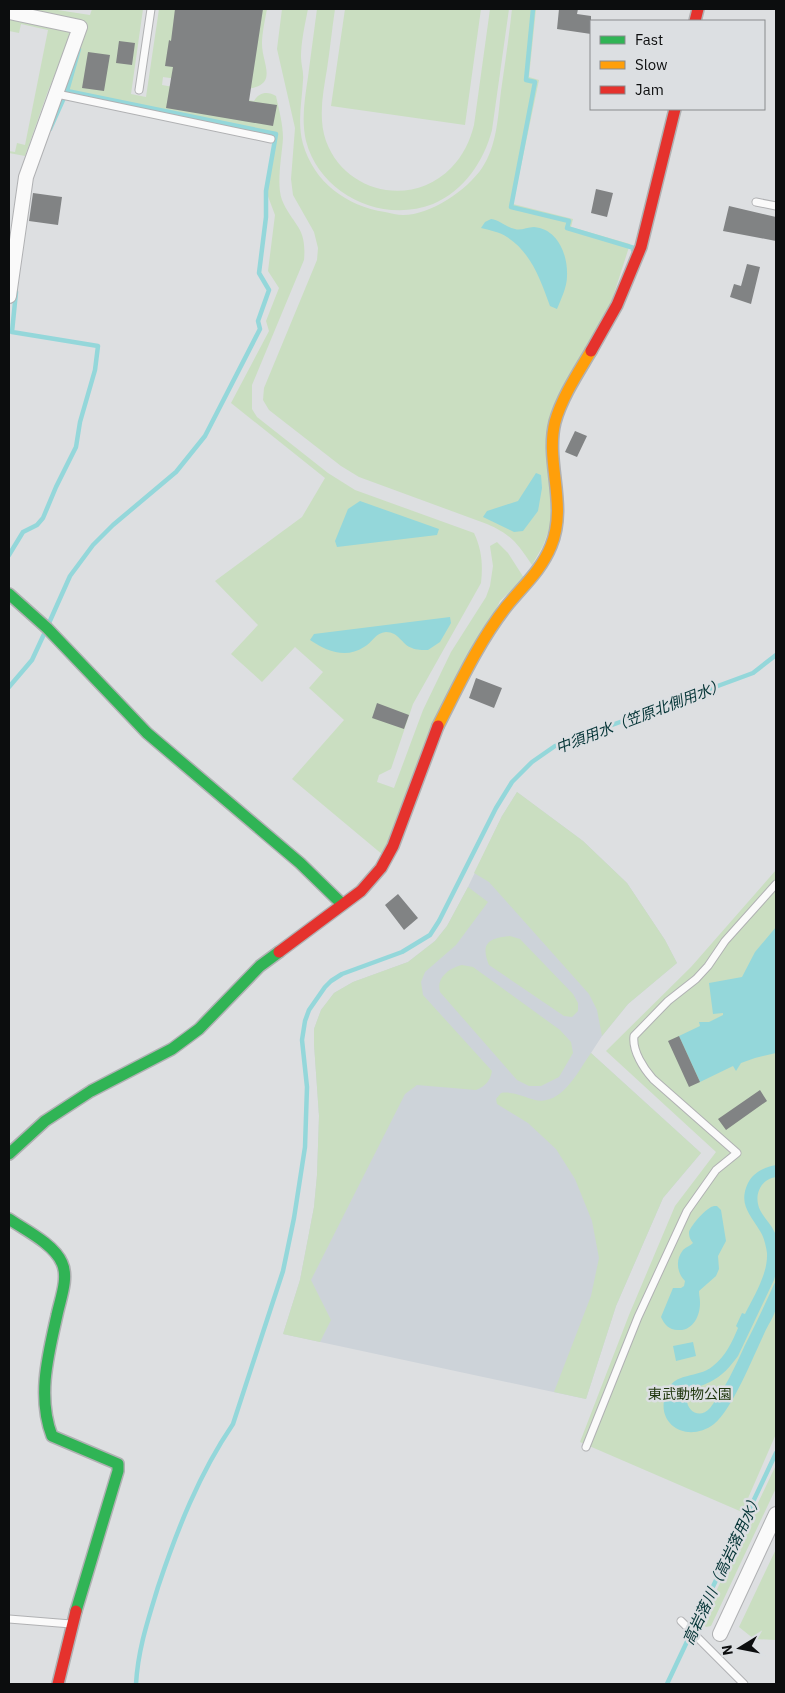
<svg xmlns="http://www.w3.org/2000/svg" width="785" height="1693" font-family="'IBM Plex Sans','Noto Sans JP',sans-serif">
  <rect width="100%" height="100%" fill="#dddfe1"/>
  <path fill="#cdd3d9" d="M517,792L583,841L627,883L665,940L677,963L628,1004L602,1036L591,1053L701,1153L663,1198L616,1306L586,1399L283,1334L300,1280L314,1207L317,1175L319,1116L314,1044V1029L321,1010L334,993L353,982L408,962L435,941L447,926L468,887L502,816Z"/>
  <path fill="#cadec1" d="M18,9H51L90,15L92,9H143L131,94L146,97L159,9H267C265,20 262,33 262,44C262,64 280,86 245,89L163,77L162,85L254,101C259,92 268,91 276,96C279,110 283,124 283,138C282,156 276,183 282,200C293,226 307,226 304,260L252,385V409L257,417L328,473L355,490L474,533C482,550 483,565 481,583L413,704L391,769L379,775L377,782L394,788L423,710L451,652L486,597L490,586L493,566L490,546L497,542L508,553L524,578L500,601L383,855L292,779L344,720L309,688L323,672L295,647L262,682L231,654L258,625L215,581L302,517L325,478L231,403L269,331L266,321L279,288L268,271L275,215L266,191L276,134L67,91L86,25Z
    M282,9H308C305,24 301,42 301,57C301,65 304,72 303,80C302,102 297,122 303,144C314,182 346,206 385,212C391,213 397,215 403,215C431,215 467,190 482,168C497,146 498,116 501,91C505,64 509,36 512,9H536L529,77L539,80L513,204L573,219L571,227L630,244L611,303L562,390L550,527L543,546L532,565C517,543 512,535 487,524L359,477L341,466L269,410L263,400L264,388L317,260L318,248L314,232L293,195L291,179L295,128L277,49Z
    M317,9H335C332,29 330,49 327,69C323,93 318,118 326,141C345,193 412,208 451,168C463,156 470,141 474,125L490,9H509L492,130C484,161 464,191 433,204C381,224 320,194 306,141C301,119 305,98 308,77C311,54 314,31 317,9Z
    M345,9H481L465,125L331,106Z
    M9,17L68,29L70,38L48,91L25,156L9,153V151L15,152L17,143L25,145L48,30L21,24L19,33L9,31Z
    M517,792L583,841L627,883L665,940L677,963L628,1004L602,1036L597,1010L589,994L489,882L474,873L502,816Z
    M776,870V1434L742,1512L580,1442L629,1315L675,1206L716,1152L606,1051L691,967Z
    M468,887L488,902L456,945L425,972L421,982L423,995L492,1071C490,1081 486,1086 476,1090L417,1085L405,1094L311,1280L331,1320L320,1342L283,1334L300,1280L314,1207L317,1175L319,1116L314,1044V1029L321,1010L334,993L353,982L408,962L435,941L447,926Z
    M510,936L520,939L573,994L578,1003V1011L572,1017L564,1016L489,965C480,943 489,938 510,936Z
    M462,965L473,967L560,1030L571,1042L573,1053L559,1077L541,1086H529L517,1080L440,992C436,978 449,968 462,965Z
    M591,1053L701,1153L663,1198L616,1306L586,1399L554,1392L591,1296L599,1258L592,1221L575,1179L556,1149L528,1123L497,1104L496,1099L501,1093C513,1091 524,1097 535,1100C562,1106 578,1071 591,1053Z
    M776,1465V1488L711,1626L706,1627L701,1623Z
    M776,1549V1640L754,1639L739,1627Z"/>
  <path fill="#94d7da" d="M491,219C500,220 505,227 515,229C521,231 527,227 534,227C558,229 568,255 567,276C567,287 561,299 557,309L550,306C541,281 531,252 507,237C500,232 489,230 481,228L485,222Z
    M536,473L541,475L542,488L538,511L523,531L514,532L483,517L487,511L518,501Z
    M360,501L439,529L437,535L337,547L335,541L348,509Z
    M450,617L451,623L440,642L428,650C423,650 416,650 412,648C402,645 399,632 386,632C375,633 373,642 364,647C346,659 326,651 310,640L314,634Z
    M776,927V1053L755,1058L741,1063L736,1071L733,1066L700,1082L679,1036L700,1026L699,1022H709L723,1015V1013L713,1014L709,983L742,977L755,952Z
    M776,1165V1177C761,1179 753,1195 760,1210C764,1218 771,1224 775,1233C778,1244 778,1269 774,1280L738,1356C730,1367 722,1376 710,1382C704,1385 695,1387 690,1392C680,1404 697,1423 710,1408C725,1389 735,1367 745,1345C756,1324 766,1302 776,1280C776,1288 778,1298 776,1307C775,1316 767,1326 764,1334C753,1357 732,1410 714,1424C688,1444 654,1425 666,1393C674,1371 698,1379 713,1366C726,1356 732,1342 738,1328L736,1326L742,1313L745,1314C754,1296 768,1274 767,1253C766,1246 764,1237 760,1231C750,1214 738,1204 748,1183C754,1172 765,1167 776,1165Z
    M714,1206H717L721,1210L726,1241L718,1256L719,1269L716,1276L699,1291C699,1295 700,1298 700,1303C700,1316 693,1331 678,1330C669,1330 664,1324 661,1317L673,1288H681L684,1286L685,1281C677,1273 675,1260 683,1250C686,1247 690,1246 693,1243C690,1239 689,1237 689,1232C691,1225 707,1207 714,1206Z
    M693,1342L696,1356L676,1361L673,1346Z"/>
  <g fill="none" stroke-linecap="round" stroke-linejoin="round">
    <path stroke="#94d7da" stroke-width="4.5" d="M533,9L526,80L535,82L511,207L569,221L567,228L634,248L633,250
      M50,129L67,91L79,49
      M9,555L23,532L37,525L43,518L56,487L76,447L80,422L95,370L98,346L12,332L16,292
      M49,623L70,576L93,545L113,525L176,472L205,436L260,329L258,321L269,290L259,273L266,217V191L276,134L67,91
      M9,687L32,660L45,632
      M136,1684C138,1649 148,1620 158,1587C177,1530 199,1474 233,1424L283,1271L294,1218L305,1147L307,1087L302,1040L305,1021L309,1010L325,987L331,981L342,974L402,952L430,935L439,921L496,808L512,782L532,762L555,746L753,673L776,655
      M667,1684L776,1453"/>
  </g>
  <path fill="#818384" d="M175,9H263L249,101L277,105L273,126L166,108L173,67L165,66L169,40L171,41Z
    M559,9H578L577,14L591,16V34L557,29Z
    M119,41L135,43L132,65L116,63Z
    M88,52L110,55L104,91L82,88Z
    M596,189L613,193L607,217L591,213Z
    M33,193L62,197L58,225L29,221Z
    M729,206L776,217V241L723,231Z
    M747,264L760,267L751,304L730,297L734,284L741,286Z
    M575,431L587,436L577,457L565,452Z
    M476,678L502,688L494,708L469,698Z
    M377,703L409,715L404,729L372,718Z
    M398,894L418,918L404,930L385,905Z
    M679,1036L700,1082L689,1087L668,1041Z
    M760,1090L767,1101L726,1130L718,1119Z"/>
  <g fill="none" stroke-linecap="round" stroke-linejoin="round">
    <defs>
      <path id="lane" d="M139,90L151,9
        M57,94L271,139
        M756,202L776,206
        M586,1447L638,1317L687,1211L716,1170L737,1153L653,1079C644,1069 632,1051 634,1036L668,1001L696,979L708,966L725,941L776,884
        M9,1619L71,1624
        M681,1621L744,1684"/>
      <path id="street" d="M9,12L80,27L26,177L9,296
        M720,1634L776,1514"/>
      <path id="fast" d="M9,594L47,628L147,733L300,863L342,904
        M9,1154L45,1121L91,1091L172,1049L199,1029L260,966L279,952
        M9,1219C25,1230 54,1244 62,1263C69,1278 60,1300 57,1315C48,1355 37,1397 52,1436L118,1464V1471L76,1611"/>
      <path id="slow" d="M438,726C459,685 478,643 506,607C522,587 541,571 551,546C568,505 545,462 555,422C562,397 578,373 591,351"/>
      <path id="jam" d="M695,21L698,9
        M591,351L617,305L641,247L675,109
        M279,952L361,891L381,868L393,846L438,726
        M58,1684L76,1611"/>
    </defs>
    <use href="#lane" stroke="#b0b1b3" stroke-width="9"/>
    <use href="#street" stroke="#b0b1b3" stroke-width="16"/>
    <use href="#fast" stroke="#b0b1b3" stroke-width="14"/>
    <use href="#slow" stroke="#b0b1b3" stroke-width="14"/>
    <use href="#jam" stroke="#b0b1b3" stroke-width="14"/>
    <use href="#lane" stroke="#fafafa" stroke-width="7"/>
    <use href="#street" stroke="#fafafa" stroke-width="14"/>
    <use href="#fast" stroke="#30b455" stroke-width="11"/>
    <use href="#slow" stroke="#ff9f0a" stroke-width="11"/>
    <use href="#jam" stroke="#e5322d" stroke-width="11"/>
  </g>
  <g text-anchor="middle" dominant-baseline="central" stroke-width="5" stroke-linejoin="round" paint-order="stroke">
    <g font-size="14" fill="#1e350c" stroke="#dcdfe2">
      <text x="690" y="1394">東武動物公園</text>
    </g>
    <g font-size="15" font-style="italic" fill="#033335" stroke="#dcdfe2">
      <text transform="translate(640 716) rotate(-21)">中須用水（笠原北側用水）</text>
      <text transform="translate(722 1569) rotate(-65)">高岩落川（高岩落用水）</text>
    </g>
  </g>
  <rect width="785" height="1693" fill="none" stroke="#0c0d0e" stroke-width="20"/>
  <rect x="590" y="20" width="175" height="90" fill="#dcdfe2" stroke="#898b8d"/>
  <rect x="600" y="36" width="25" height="8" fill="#30b455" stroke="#898b8d"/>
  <text x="635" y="45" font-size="15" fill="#0c0d0e">Fast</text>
  <rect x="600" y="61" width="25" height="8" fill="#ff9f0a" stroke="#898b8d"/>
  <text x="635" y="70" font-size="15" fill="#0c0d0e">Slow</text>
  <rect x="600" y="86" width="25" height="8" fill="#e5322d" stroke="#898b8d"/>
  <text x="635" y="95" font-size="15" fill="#0c0d0e">Jam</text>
  <g transform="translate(740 1648) rotate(260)" stroke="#dcdfe2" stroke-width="4" paint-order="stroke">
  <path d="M0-4L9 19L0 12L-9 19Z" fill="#0c0d0e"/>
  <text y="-8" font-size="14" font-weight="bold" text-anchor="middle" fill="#0c0d0e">N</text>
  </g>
</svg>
